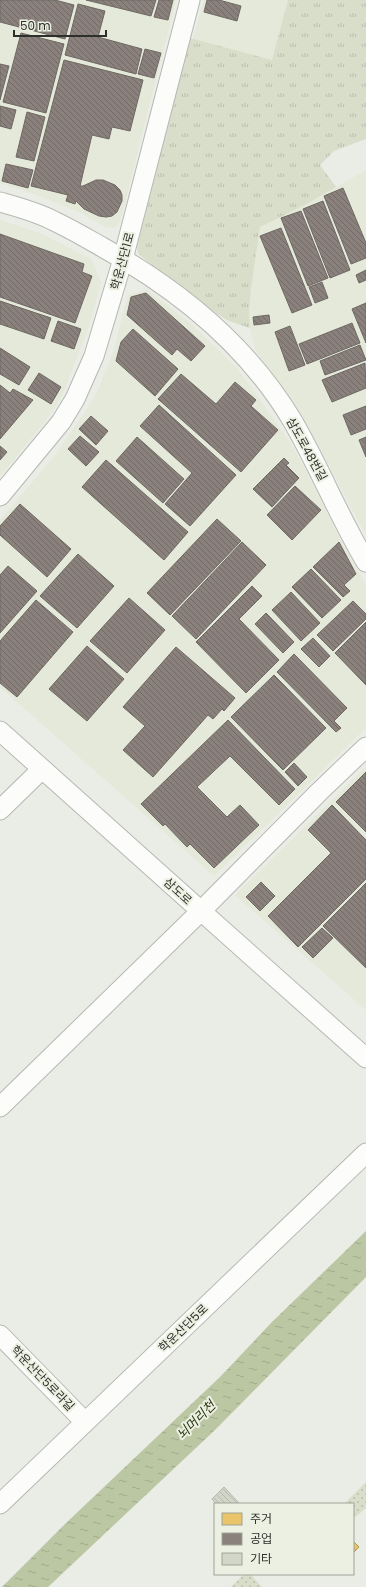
<svg xmlns="http://www.w3.org/2000/svg" width="366" height="1587" font-family="Poppins,'Noto Sans KR',sans-serif">
  <defs>
    <pattern id="grass-tufts" width="24" height="20" patternUnits="userSpaceOnUse"><rect width="24" height="20" fill="#d8deca"/><path d="M3 7l-1-3M5 7V3M7 7l1-3M15 17l-1-3M17 17v-4M19 17l1-3" fill="none" stroke="#babfae"/></pattern>
    <pattern id="garden-dots" width="8" height="8" patternUnits="userSpaceOnUse"><rect width="8" height="8" fill="#d8deca"/><path d="M2 2h.1M6 6h.1" fill="none" stroke="#babfae" stroke-width="1.8" stroke-linecap="round"/></pattern>
    <pattern id="water-ripples" width="26" height="14" patternUnits="userSpaceOnUse"><rect width="26" height="14" fill="#bbc6a2"/><path d="M2 4q2-2 4 0t4 0M15 11q2-2 4 0t4 0" fill="none" stroke="#a1aa8c"/></pattern>
    <pattern id="homes-back-hatch" width="6" height="6" patternUnits="userSpaceOnUse"><rect width="6" height="6" fill="#e9c46a"/><path d="M-1 5l2 2M0 0l6 6M5-1l2 2" fill="none" stroke="#c8a95c"/></pattern>
    <pattern id="industry-back-hatch" width="6" height="6" patternUnits="userSpaceOnUse"><rect width="6" height="6" fill="#8a817c"/><path d="M-1 5l2 2M0 0l6 6M5-1l2 2" fill="none" stroke="#716a66"/></pattern>
    <pattern id="building-back-hatch" width="6" height="6" patternUnits="userSpaceOnUse"><rect width="6" height="6" fill="#d2d6c9"/><path d="M-1 5l2 2M0 0l6 6M5-1l2 2" fill="none" stroke="#b5b8ad"/></pattern>
  </defs>
  <rect width="100%" height="100%" fill="#eaece6"/>
  <path fill="#e4e9da" d="M0,0H176L120,222L117,226L114,228L105,227L81,213L42,197L0,183Z
    M204,0H288L272,60L193,39Z
    M366,170V535L307,425L255,349L250,328L249,311L254,262L260,227L303,206Z
    M0,220L42,234L91,259L101,282L89,326L65,389L56,406L40,428L0,476Z
    M147,290L190,323L234,365L249,384L289,441L306,470L341,541L366,585V728L214,876L0,687V520L53,458L91,403L98,390L113,353L128,295Z
    M366,767V1010L235,895Z"/>
  <path fill="url(#grass-tufts)" d="M288,0H366V139L334,151L320,165L336,187L303,206L260,227L251,288L249,311L250,328L229,321L217,314L142,257L138,253L137,247L190,38L272,60Z"/>
  <path fill="url(#garden-dots)" d="M366,1482V1508L353,1519V1504H344Z
    M244,1574L251,1575L262,1587H231Z"/>
  <path fill="url(#water-ripples)" d="M366,1231V1277L215,1430L48,1587H2L65,1524L221,1376L272,1322Z"/>
  <path fill="url(#homes-back-hatch)" stroke="#b19757" d="M353,1541L359,1547L353,1553Z"/>
  <path fill="url(#industry-back-hatch)" stroke="#6e6863" d="M0,0H55L74,5L65,39L0,22Z
    M86,0H156L151,16Z
    M159,0H173L168,20L154,17Z
    M207,0H219L241,6L237,21L204,12Z
    M78,4L105,11L98,37L142,49L136,74L65,55Z
    M21,33L64,44L46,113L3,102Z
    M145,49L161,53L154,78L138,74Z
    M64,60L143,80L130,131L112,127L109,139L92,135L80,186H83L96,180H103L115,185L120,190L122,195V201L117,212L112,216L106,217L99,216L84,209L76,201L75,204L66,201L68,195L31,186Z
    M0,64L9,66L0,100Z
    M0,106L16,110L11,129L0,126Z
    M27,112L45,117L34,161L16,157Z
    M6,164L33,170L28,188L2,181Z
    M343,188L366,243V258L351,264L324,196Z
    M323,201L350,270L330,278L303,209Z
    M301,211L328,278L308,286L281,218Z
    M281,228L312,305L292,313L260,236Z
    M0,234L84,264L82,272L92,276L75,323L0,297Z
    M366,270V280L359,283L356,275Z
    M322,282L328,298L315,303L309,287Z
    M146,293L205,346L191,361L177,349L172,355L127,315L131,297Z
    M0,301L51,318L44,339L0,324Z
    M366,303V343L352,309Z
    M269,315L270,323L254,325L253,317Z
    M58,321L81,329L74,349L51,341Z
    M352,323L360,343L307,364L299,344Z
    M290,326L305,365L289,371L275,332Z
    M133,329L178,369L155,396L116,361L121,342Z
    M360,345L366,360L325,375L320,361Z
    M0,348L30,367L19,385L0,374Z
    M365,363L366,388L332,402L322,380Z
    M39,373L61,387L51,404L28,390Z
    M181,374L216,404L235,382L256,400L251,406L278,430L241,472L158,399Z
    M0,385L10,393L13,389L33,400L0,439Z
    M159,405L236,475L190,526L165,504L192,473L140,426Z
    M366,406V429L351,435L343,415Z
    M91,416L108,431L96,445L79,429Z
    M80,436L99,452L86,466L68,449Z
    M137,437L184,479L163,503L116,461Z
    M366,437V457L359,440Z
    M0,446L7,452L0,460Z
    M284,458L289,463L286,465L299,478L272,507L253,489Z
    M106,460L188,532L164,560L82,487Z
    M295,486L321,510L292,540L267,515Z
    M20,504L71,549L47,577L0,535V526Z
    M217,519L241,541L170,615L147,593Z
    M242,542L266,565L196,639L172,616Z
    M339,542L356,574L344,585L350,591L343,597L313,567Z
    M78,554L114,586L77,628L40,596Z
    M8,566L37,591L0,633V575Z
    M311,569L341,600L322,618L292,587Z
    M252,586L262,596L239,619L279,660L246,693L196,642Z
    M291,592L320,623L301,641L272,610Z
    M129,598L165,630L127,673L90,641Z
    M36,600L73,632L17,697L0,683V641Z
    M353,601L366,614V619L333,651L317,635Z
    M266,613L294,642L283,653L255,624Z
    M366,622V685L335,653Z
    M313,638L330,656L319,667L301,649Z
    M87,646L124,679L87,721L49,689Z
    M176,647L235,698L224,711L222,709L213,719L208,715L153,777L123,750L145,726L123,707Z
    M294,654L347,708L334,721L341,728L336,732L277,672Z
    M274,675L326,728L283,770L231,717Z
    M228,720L295,789L279,805L230,756L197,787L227,817L240,805L259,825L214,868L190,844L187,847L165,824L163,826L141,804Z
    M294,763L307,777L298,786L285,772Z
    M366,772V832L336,802Z
    M332,805L366,840V879L298,947L268,916L331,853L308,830Z
    M261,882L275,896L260,911L246,897Z
    M366,883V968L323,926Z
    M322,928L333,938L313,958L302,947Z"/>
  <path fill="url(#building-back-hatch)" stroke="#b6b7b2" d="M224,1487L240,1504H216L212,1499Z"/>
  <g fill="none" stroke-linecap="round" stroke-linejoin="round">
    <defs>
      <path id="minor" d="M0,202C18,207 37,212 54,221C71,229 86,238 102,247C178,289 247,345 292,420C319,466 339,517 366,562
        M0,496L61,422L75,399L94,356L123,259L190,0
        M0,731L201,911L319,792L366,747
        M0,810L42,769
        M0,1107L201,911L366,1058
        M0,1335L85,1422
        M0,1504L366,1153"/>
    </defs>
    <use href="#minor" stroke="#b6b8b2" stroke-width="21"/>
    <use href="#minor" stroke="#fcfcfb" stroke-width="19"/>
  </g>
  <g text-anchor="middle" dominant-baseline="central" stroke-width="4" stroke-linejoin="round" paint-order="stroke">
    <g font-size="12" fill="#2d2f2a" stroke="#ebf0e2">
      <text transform="translate(122 261) rotate(-75)">학운산단1로</text>
      <text transform="translate(307 449) rotate(61)">삼도로48번길</text>
      <text transform="translate(178 891) rotate(42)">삼도로</text>
      <text transform="translate(183 1328) rotate(-44)">학운산단5로</text>
      <text transform="translate(43 1378) rotate(46)">학운산단5로라길</text>
    </g>
    <g font-size="13" font-style="italic" fill="#2c350f" stroke="#ebf0e2">
      <text transform="translate(196 1420) rotate(-45)">뇌머리천</text>
    </g>
  </g>
  <rect x="214" y="1503" width="140" height="72" fill="#ebf0e2" stroke="#9fa398"/>
  <rect x="222" y="1513" width="20" height="12" fill="#e9c46a" stroke="#9fa398"/>
  <text x="250" y="1523" font-size="12" fill="#2d2f2a">주거</text>
  <rect x="222" y="1533" width="20" height="12" fill="#8a817c" stroke="#9fa398"/>
  <text x="250" y="1543" font-size="12" fill="#2d2f2a">공업</text>
  <rect x="222" y="1553" width="20" height="12" fill="#d2d6c9" stroke="#9fa398"/>
  <text x="250" y="1563" font-size="12" fill="#2d2f2a">기타</text>
  <path d="M14 30v6h92v-6" fill="none" stroke="#2d2f2a" stroke-width="2"/>
  <text x="20" y="30" font-size="12" fill="#2d2f2a" stroke="#ebf0e2" stroke-width="3" paint-order="stroke">50 m</text>
</svg>
